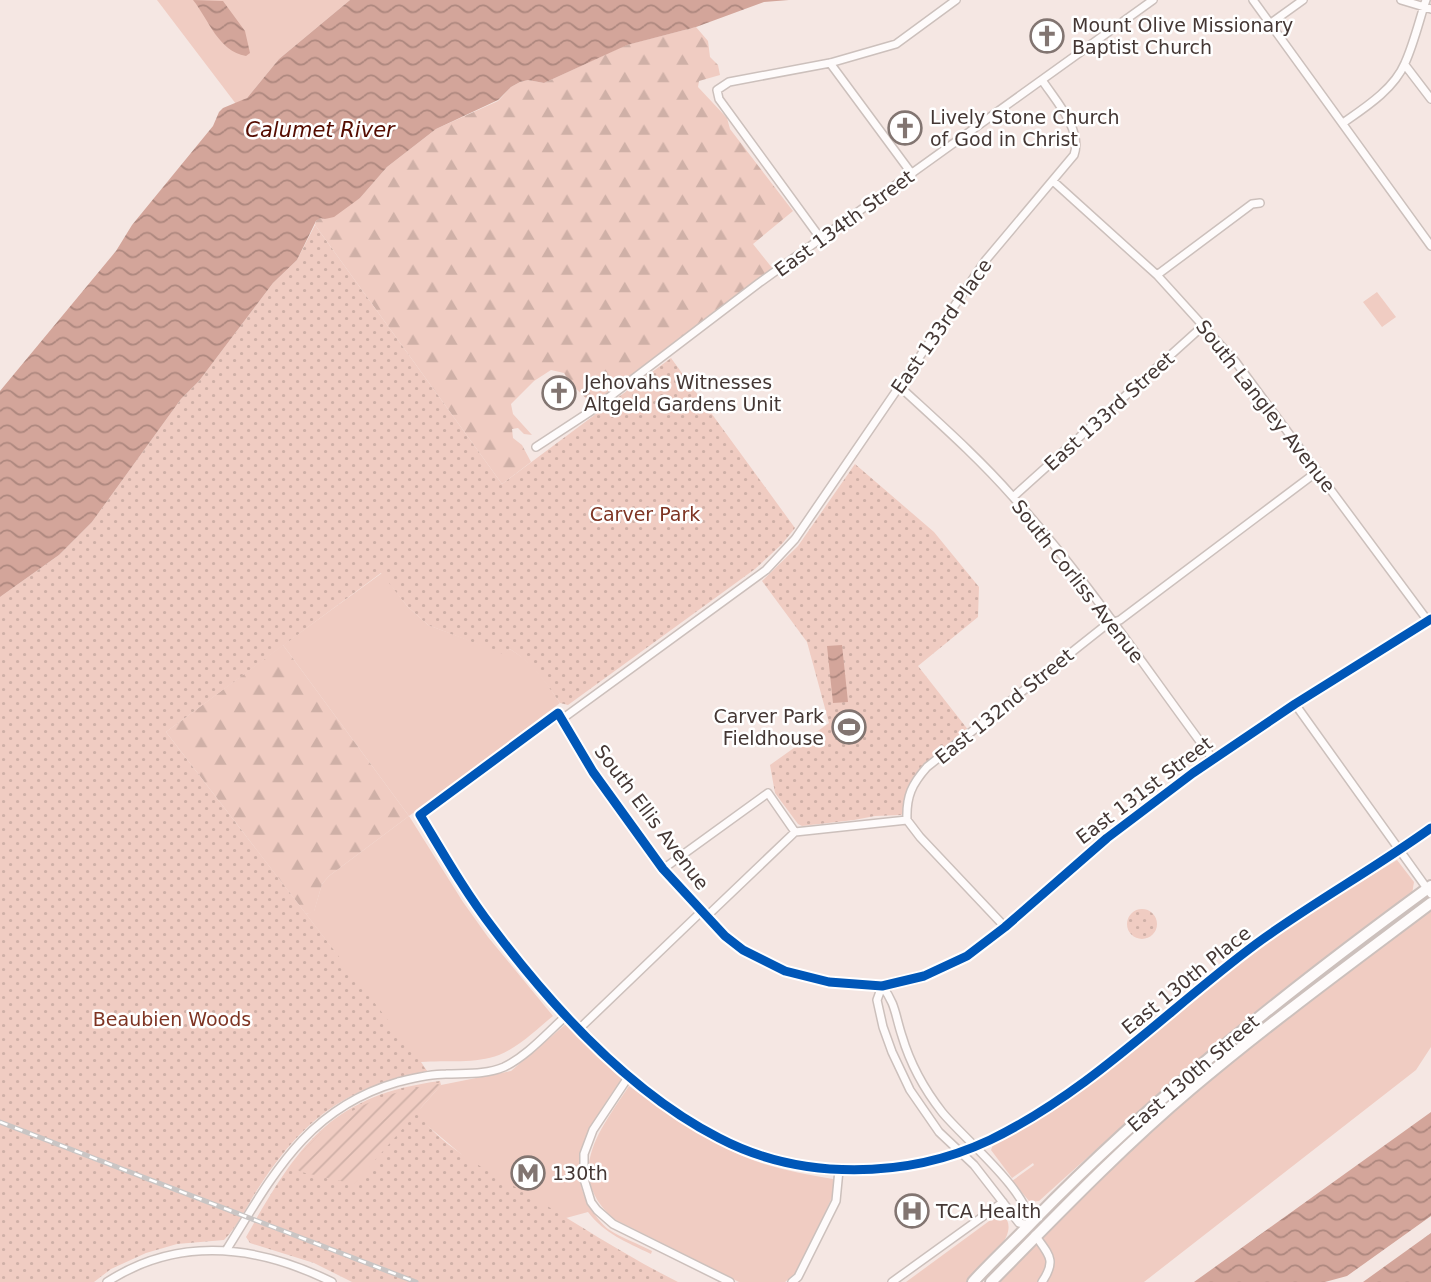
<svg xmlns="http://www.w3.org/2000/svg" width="1431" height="1282" font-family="'DejaVu Sans',sans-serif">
  <defs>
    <pattern id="forest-firs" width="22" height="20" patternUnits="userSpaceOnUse" patternTransform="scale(1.75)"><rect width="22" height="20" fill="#f0ccc2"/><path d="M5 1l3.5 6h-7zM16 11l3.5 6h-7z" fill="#cfb0a7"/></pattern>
    <pattern id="park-dots" width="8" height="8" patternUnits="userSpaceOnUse" patternTransform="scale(1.75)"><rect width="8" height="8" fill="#f0ccc2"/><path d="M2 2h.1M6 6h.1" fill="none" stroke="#cfb0a7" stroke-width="1.8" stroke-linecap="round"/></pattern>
    <pattern id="garden-furrows" width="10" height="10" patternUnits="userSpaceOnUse" patternTransform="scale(1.75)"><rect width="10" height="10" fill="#f0ccc2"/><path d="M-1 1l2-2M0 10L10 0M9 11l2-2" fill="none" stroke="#cfb0a7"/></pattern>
    <pattern id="water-waves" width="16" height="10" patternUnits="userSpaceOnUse" patternTransform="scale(1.75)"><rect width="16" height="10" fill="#d3a59a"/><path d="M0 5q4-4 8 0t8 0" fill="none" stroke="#ad877e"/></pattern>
  </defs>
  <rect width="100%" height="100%" fill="#f5e7e3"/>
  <path fill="#f0ccc2" d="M157,0H350L279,59L247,98L236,104Z
    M1377,292L1396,317L1382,327L1363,302Z
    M382,573L407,606L428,625L503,653L510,649C533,663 545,680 560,703L409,816L463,902L488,937L553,1016C537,1029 519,1047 499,1055C476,1064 446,1060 421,1062L427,1071L394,1078L390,1075C368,1087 344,1097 323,1112C289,1138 267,1175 244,1209L0,1105L335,952L306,914L314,911L322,884L329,876L409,816L283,645Z
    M1397,860L1414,882L1412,894C1376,927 1328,956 1288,986C1202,1054 1120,1128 1039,1201L1030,1202L1012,1181L1034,1165L1033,1163L1012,1178L991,1150L994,1142L1093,1081L1125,1056L1223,974L1282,930Z
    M1431,910V1047L1416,1070L1144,1282H996C1055,1223 1113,1164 1176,1109C1257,1038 1344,974 1431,910Z
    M567,1023L623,1077C597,1116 563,1156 588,1204C593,1212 601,1224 608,1229C621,1238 639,1244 652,1251L651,1254C626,1242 605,1234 588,1212L544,1224L423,1122L419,1113L413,1125L477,1202L581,1262L631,1282H561L451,1219L354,1184L441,1085L511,1071Z
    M629,1086C672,1116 714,1148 764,1164C787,1171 810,1175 833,1179V1195L829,1204L797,1272L785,1282H739L614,1219C563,1174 600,1130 629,1086Z
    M1003,1215C1024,1234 980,1268 967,1282H906L996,1216Z"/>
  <path fill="url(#forest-firs)" d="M696,27L708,41L710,57L718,65L720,75L699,81L698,87L727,118L730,129L793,211L753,244L773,269L599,400L590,402L571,384L564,373L551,370L534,381L511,404L513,414L532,435L524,434L518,428L512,429L513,438L522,445L531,462L502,484L315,225L316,221L320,217L325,219L360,198L387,167L436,129L498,101L511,87L520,82L528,80L544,83L626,45Z
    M283,645L409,816L329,876L322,884L314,912L306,914L166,732Z"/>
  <path fill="url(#park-dots)" d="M315,225L502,484L671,358L795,528L782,544L755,569L568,705L560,703C545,681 533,664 510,649L503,654L428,625L407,606L381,573L166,732L427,1071C348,1087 307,1116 262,1182C250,1200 239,1225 224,1240L177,1244L146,1253L111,1269L94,1282H0V597L59,555L92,522L181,399L199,381L273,283L297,260Z
    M855,464L934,532L979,587L978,617L918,666L969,731L917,774L911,784L904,813L901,815L875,816L854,820L802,826L798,824L775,793L770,765L829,723L807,642L762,581L798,546Z
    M1127 924a15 15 0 1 1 30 0a15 15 0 1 1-30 0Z
    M440,1081L441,1085L423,1103L419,1112C434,1145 507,1181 539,1201C585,1229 630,1258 678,1282H352L314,1263L250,1243L246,1237C297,1147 330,1095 440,1081Z"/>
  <path fill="url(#garden-furrows)" d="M437,1084L441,1085L354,1184L301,1172L293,1167C297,1156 305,1149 313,1141C347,1106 391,1091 437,1084Z"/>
  <path fill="url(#water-waves)" d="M193,0L223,1L245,31L250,53L246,56C218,51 209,20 193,0Z
    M350,0H789L764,2L696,27L627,45L544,83L528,80L520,82L511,87L498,100L436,129L387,167L360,198L334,217L325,219L320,218L316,221L297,260L273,283L199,381L181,399L92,522L59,555L0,597V391L116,251L132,225L213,126L219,112L223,108L247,98L279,59Z
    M842,645L848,702L833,703L827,646Z
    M1431,1112V1216L1347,1276L1325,1282H1194Z
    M1431,1233V1282H1363Z"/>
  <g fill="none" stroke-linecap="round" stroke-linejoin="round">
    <defs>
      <path id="minor" d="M1253,0L1431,246
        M1401,0L1431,9
        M1271,23L1303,0
        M830,63L912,174
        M1405,65L1431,99
        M1343,123C1366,107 1394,89 1405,63C1414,43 1419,21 1426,0
        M1053,181L1157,275L1235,361L1428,621
        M821,239L719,99L717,90L729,82L830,63L896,44L956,0
        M1157,275L1252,204L1260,203
        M899,386C938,422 978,457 1013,497C1087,579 1147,671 1213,759
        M536,447L591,411L759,283L1153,0
        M1013,497L1204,325
        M1431,619L1295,704L1193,773L1107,838L1005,927L967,956L924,976L882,986L829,982L785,971L743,950L725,936L663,869L593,772L558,713L420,815C443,853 465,892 492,927C552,1007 629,1092 719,1138C801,1181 907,1179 990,1140C1091,1091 1167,1010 1256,944C1312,903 1374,869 1431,828
        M1295,704L1431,894
        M562,719L766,570L795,539L985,261L1074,155C1083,130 1055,100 1042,80
        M907,820L920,837L1005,927
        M663,869L768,793L795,832
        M706,917L795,832L907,820C906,796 912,784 927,767L1106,625L1120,620L1318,471
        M882,986C896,1004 895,1015 902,1036C910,1063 924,1089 942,1112C963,1138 1030,1192 1030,1225
        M882,986L877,1000L883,1027L892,1052L910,1090L939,1132L974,1165L1019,1223L1030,1225
        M579,1029L701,912
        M629,1076L593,1130L584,1154V1179L591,1202L597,1210L613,1224L730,1282
        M1035,1235C1049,1255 1057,1260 1042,1282
        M227,1249C273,1175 307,1108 398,1082C414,1078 429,1074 446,1074C465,1073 485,1075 504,1067C527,1056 547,1033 566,1016
        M107,1282C180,1235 257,1245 332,1282
        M792,1282L798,1277L836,1201L839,1170
        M892,1282L1003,1202"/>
      <path id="secondary" d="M973,1282C992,1261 1013,1242 1033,1221C1155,1096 1290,989 1431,886
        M991,1282C1056,1216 1120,1149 1191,1089C1268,1024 1350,964 1431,903"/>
    </defs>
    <use href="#minor" stroke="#ccc0bc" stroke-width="10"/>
    <use href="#secondary" stroke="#ccc0bc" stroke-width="14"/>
    <use href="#minor" stroke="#fefbfb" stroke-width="7"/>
    <use href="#secondary" stroke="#fefbfb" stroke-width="10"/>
    <defs>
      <path id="rail" d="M0,1122L416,1282"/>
    </defs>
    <use href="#rail" stroke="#c9c5c4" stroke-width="5"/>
    <use href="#rail" stroke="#fff" stroke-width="2.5" stroke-dasharray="8" stroke-linecap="butt"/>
    <defs>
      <path id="cycleway" d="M1431,619L1295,704L1193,773L1107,838L1005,927L967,956L924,976L882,986L829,982L785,971L743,950L725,936L663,869L593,772L558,713L420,815C443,853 465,892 492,927C552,1007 629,1092 719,1138C801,1181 907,1179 990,1140C1091,1091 1167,1010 1256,944C1312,903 1374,869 1431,828"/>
    </defs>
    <use href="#cycleway" stroke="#fff" stroke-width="13"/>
    <use href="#cycleway" stroke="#0057b8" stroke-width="9"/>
  </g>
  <defs>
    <symbol id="church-ring" viewBox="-11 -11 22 22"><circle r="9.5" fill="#fff" stroke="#827571" stroke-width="1.5"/><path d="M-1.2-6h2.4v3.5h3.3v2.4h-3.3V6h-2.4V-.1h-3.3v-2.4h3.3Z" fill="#827571"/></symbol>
    <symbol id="stadium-ring" viewBox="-11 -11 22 22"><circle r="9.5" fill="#fff" stroke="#827571" stroke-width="1.5"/><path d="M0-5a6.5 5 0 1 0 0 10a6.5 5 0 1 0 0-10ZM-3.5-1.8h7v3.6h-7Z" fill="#827571"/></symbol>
    <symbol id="metro-ring" viewBox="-11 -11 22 22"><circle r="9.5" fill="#fff" stroke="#827571" stroke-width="1.5"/><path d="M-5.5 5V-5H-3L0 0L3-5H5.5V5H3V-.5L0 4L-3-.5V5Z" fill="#827571"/></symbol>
    <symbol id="hospital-ring" viewBox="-11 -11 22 22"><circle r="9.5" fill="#fff" stroke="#827571" stroke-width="1.5"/><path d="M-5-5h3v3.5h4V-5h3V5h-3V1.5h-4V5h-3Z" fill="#827571"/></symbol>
  </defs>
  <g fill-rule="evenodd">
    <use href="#church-ring" x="1028" y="17" width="38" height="38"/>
    <use href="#church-ring" x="886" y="109" width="38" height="38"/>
    <use href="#church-ring" x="540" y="374" width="38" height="38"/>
    <use href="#stadium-ring" x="830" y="708" width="38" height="38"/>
    <use href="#metro-ring" x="509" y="1154" width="38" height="38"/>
    <use href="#hospital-ring" x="893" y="1192" width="38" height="38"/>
  </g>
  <g text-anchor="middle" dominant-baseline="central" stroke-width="5" stroke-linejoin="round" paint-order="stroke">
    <g font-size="19" fill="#443734" stroke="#fff" text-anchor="start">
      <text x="1072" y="25">Mount Olive Missionary<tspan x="1072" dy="22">Baptist Church</tspan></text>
      <text x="930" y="117">Lively Stone Church<tspan x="930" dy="22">of God in Christ</tspan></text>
      <text x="584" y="382">Jehovahs Witnesses<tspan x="584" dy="22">Altgeld Gardens Unit</tspan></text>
      <text x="824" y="716" text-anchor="end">Carver Park<tspan x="824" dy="22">Fieldhouse</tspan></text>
      <text x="552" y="1173">130th</text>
      <text x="936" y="1211">TCA Health</text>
    </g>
    <g font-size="19" fill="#443734" stroke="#fff">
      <text transform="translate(844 223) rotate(-36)">East 134th Street</text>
      <text transform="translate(941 326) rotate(-55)">East 133rd Place</text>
      <text transform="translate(1266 406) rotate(52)">South Langley Avenue</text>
      <text transform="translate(1109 411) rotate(-42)">East 133rd Street</text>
      <text transform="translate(1078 581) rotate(52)">South Corliss Avenue</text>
      <text transform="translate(1004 706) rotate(-39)">East 132nd Street</text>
      <text transform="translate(1144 790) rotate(-37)">East 131st Street</text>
      <text transform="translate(652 817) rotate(53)">South Ellis Avenue</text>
      <text transform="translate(1186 980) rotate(-39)">East 130th Place</text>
      <text transform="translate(1193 1073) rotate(-41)">East 130th Street</text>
    </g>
    <g font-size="19" fill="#7e3423" stroke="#fff">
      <text x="645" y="514">Carver Park</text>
      <text x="172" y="1019">Beaubien Woods</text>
    </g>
    <g font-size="21" font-style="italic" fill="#540c00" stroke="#fff">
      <text x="320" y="130">Calumet River</text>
    </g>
  </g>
</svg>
